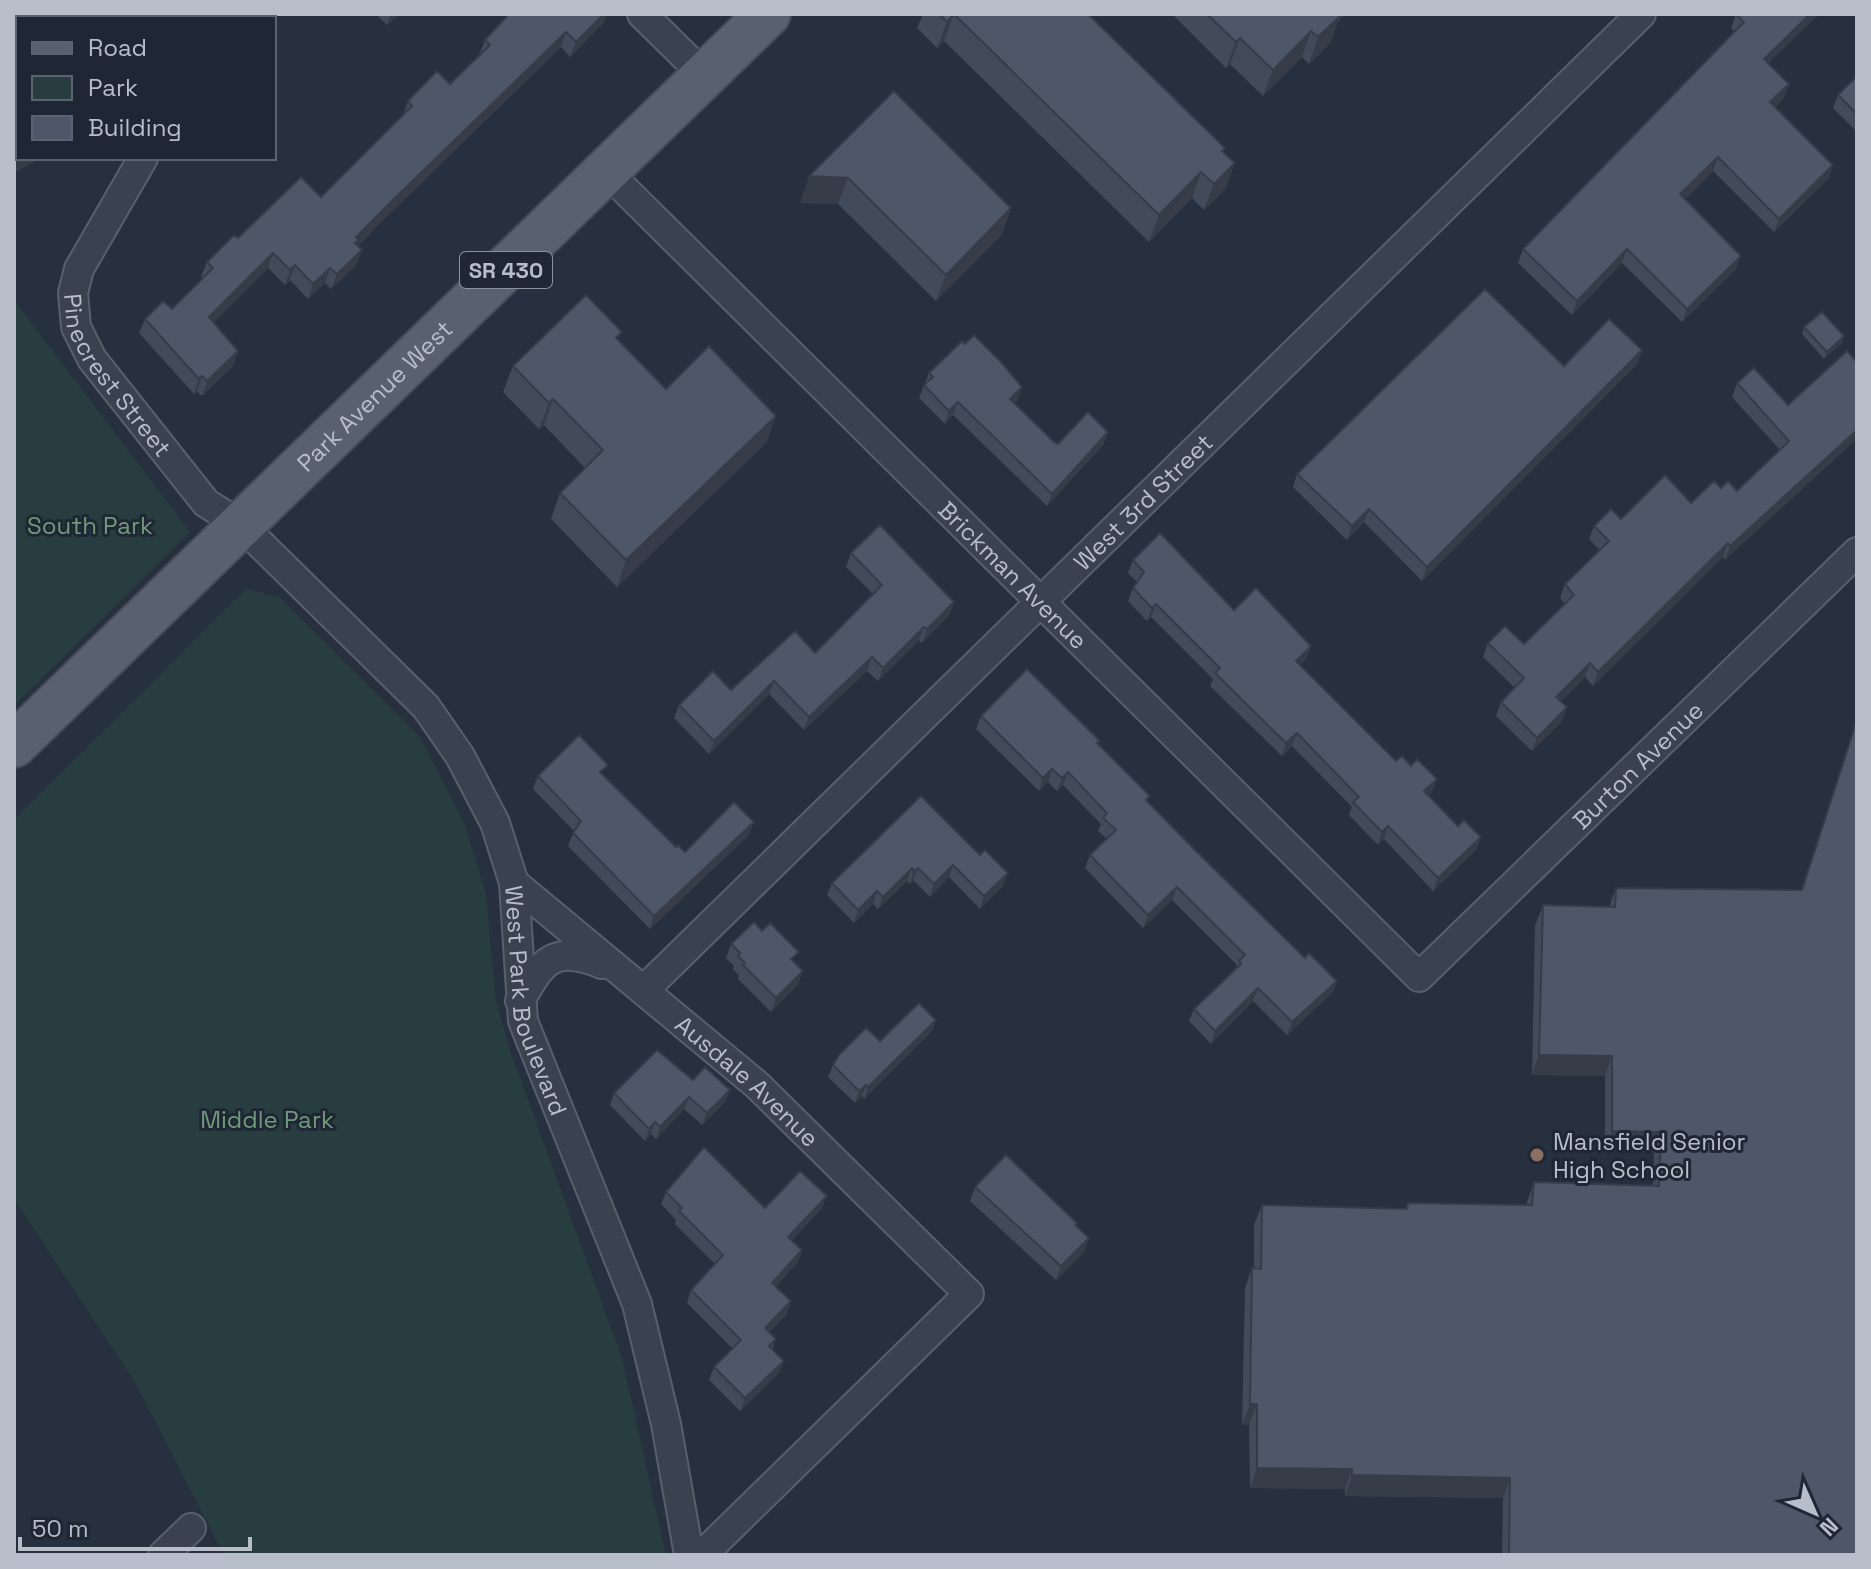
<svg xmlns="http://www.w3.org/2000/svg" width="1871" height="1569" font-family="'Space Grotesk',sans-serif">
  <rect width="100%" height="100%" fill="#26303f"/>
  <path fill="#283d40" d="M14,300L190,532L14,706Z
    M246,589L279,597L420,737L465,825L486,894L496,1001L511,1053L622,1358L666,1555H224L135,1382L14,1199V820Z"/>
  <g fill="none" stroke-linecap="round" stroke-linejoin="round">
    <defs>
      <g id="street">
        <path d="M642,14L705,76"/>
        <path d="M184,18L185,14"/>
        <path id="s1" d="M143,158L79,269L73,293L76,327L92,359L206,503L241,525L426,707L460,756L495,823L514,883L523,1021L637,1304L666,1424L689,1555"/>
        <path id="s2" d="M607,172L1419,977L1857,552"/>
        <path id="s3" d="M514,883L757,1085L969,1294L702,1555"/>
        <path id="s4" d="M644,990L1641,14"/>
        <path d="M520,1001C543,959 554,945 602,964"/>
        <path d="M163,1555L191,1528"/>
      </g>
      <g id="primary">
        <path id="s5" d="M14,745L768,14"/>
      </g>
    </defs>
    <use href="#street" stroke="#58606d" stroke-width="32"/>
    <use href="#primary" stroke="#444b58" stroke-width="48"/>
    <use href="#street" stroke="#3a424f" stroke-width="28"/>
    <use href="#primary" stroke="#59616f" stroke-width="44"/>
  </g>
  <path fill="#424b59" d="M376,14H399L387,25Z
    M509,14H607L603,23L570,57L561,47L390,213L358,246L362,250L356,265L331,289L325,283L308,299L290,280L285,285L268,268L214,322L238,351L233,366L202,396L197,391L194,394L139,333L145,319L172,309L203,278L201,276L207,262L321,197L403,115L408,101L450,84L479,55L485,40Z
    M920,14H1088L1235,163L1225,189L1204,210L1192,198L1149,242L944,41L937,48L917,28L922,16Z
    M1172,14H1345L1338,22L1330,43L1309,64L1302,57L1263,96L1230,64L1226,68Z
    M1736,14H1819L1768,63L1784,98L1775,107L1833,165L1828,179L1774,232L1713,171L1685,199L1736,269L1682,322L1622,263L1572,315L1518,263L1523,249L1735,32L1731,28Z
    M1857,76V132L1833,108L1838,95Z
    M894,91L1011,208L1002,234L936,301L838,204L800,203Z
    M1804,327L1842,343L1824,359L1802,334Z
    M619,341L666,389L767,442L617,587L551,519L560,493L585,468L544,425L539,429L503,392L513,366Z
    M1642,350L1637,364L1422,581L1364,522L1347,540L1293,487L1297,474L1564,366Z
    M1847,351L1725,560L1723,557L1593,686L1585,677L1561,701L1567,707L1562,721L1532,751L1496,716L1501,702L1515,688L1483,657L1488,643L1524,644L1565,604L1560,598L1565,584L1600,550L1589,539L1594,526L1691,503L1721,488L1737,491L1780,450L1732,397L1737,383L1788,405Z
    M929,373L1018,400L1014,403L1054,442L1058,444L1108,432L1103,445L1047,506L953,415L945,424L919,398Z
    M851,553L954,602L949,615L922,643L919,640L878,681L867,671L804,730L769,694L709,754L674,718L679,705L731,690L815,653L873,594L846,567Z
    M1133,560L1311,646L1306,659L1300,665L1396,761L1432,792L1428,795L1458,826L1481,837L1476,850L1433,891L1384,839L1378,845L1349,815L1352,807L1292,746L1282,756L1210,686L1213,679L1151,617L1147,621L1128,601L1133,588L1137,582L1128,573Z
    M981,716L1099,744L1148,802L1195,850L1305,958L1337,981L1332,993L1287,1035L1253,1001L1211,1044L1189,1021L1194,1009L1236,968L1237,965L1172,900L1143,928L1085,868L1090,855L1107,839L1098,831L1101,824L1063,785L1057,791L1048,782L1039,791L976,729Z
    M1857,720V1555H1502L1503,1498L1345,1496V1489L1250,1488L1249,1425L1242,1424L1245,1288L1252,1268H1254V1225L1262,1205L1405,1209L1408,1203L1526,1205L1534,1182L1653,1186L1654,1152L1605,1151V1076L1532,1075L1535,926L1543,905L1609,907L1616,888L1801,890Z
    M604,775L676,847L685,852L749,835L650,929L568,846L574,831L533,789L538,776Z
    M921,796L1003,886L980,909L949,877L930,897L913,880L910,884L907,881L878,909L873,904L854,923L827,895L832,883Z
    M731,944L795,962L803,971L798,984L771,1012L738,979L739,976L733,969L734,966L726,958Z
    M936,1020L932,1031L864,1099L862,1096L855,1103L828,1077L833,1065L880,1041Z
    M693,1080L730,1090L725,1102L702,1125L684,1109L656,1139L651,1134L645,1141L610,1105L614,1093Z
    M975,1187L1077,1223L1076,1226L1089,1238L1084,1252L1056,1280L970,1201Z
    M666,1192L765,1208H822L792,1240L802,1250L798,1262L776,1286L787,1314L769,1332L776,1339L772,1349L779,1373L740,1411L709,1380L714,1367L733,1349L687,1303L691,1290L715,1264L675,1224L676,1220L661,1204Z"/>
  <path fill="#363d49" d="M391,14H399L387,25Z
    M604,14H607L603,23L570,57L576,42Z
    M954,14L944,41L937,48L947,22Z
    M1331,14H1345L1338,22L1330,43L1309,64L1318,37Z
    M1810,14H1819L1759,72L1764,59Z
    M1311,31L1302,57L1263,96L1273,70Z
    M566,32L561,47L356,247V237Z
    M1240,38L1230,64L1226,68L1236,42Z
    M1789,84L1784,98L1765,116L1770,102Z
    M18,154V158H41L14,173V156Z
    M1718,157L1713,171L1675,208L1680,194Z
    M1235,163L1225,189L1204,210L1214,184Z
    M1833,165L1828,179L1774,232L1779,219Z
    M1201,172L1192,198L1149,242L1159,215Z
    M809,176L848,178L838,204L800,203Z
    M1011,208L1002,234L936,301L946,275Z
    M1627,249L1622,263L1572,315L1577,301Z
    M362,250L356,265L331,289L337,274Z
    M273,253L268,268L204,332L209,317Z
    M1741,256L1736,269L1682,322L1687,309Z
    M295,265L290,280L285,285L290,270Z
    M330,268L325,283L308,299L313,284Z
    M1844,336L1842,343L1824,359L1827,352Z
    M1642,350L1637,364L1422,581L1427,567Z
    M238,351L233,366L202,396L207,381Z
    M202,376L197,391L194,394L199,379Z
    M1022,387L1018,400L1005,412L1010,399Z
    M553,399L544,425L539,429L549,403Z
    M958,402L953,415L945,424L949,411Z
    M776,416L767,442L617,587L626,560Z
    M1857,430V439L1725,560L1730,546Z
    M1108,432L1103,445L1047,506L1052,494Z
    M1369,509L1364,522L1347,540L1352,526Z
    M1728,543L1723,557L1593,686L1598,672Z
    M954,602L949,615L922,643L927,629Z
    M1156,604L1151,617L1147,621L1152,608Z
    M924,627L919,640L878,681L883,668Z
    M1311,646L1306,659L1291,674L1296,661Z
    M872,657L867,671L804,730L809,717Z
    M1590,663L1585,677L1551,711L1556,697Z
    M774,681L769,694L709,754L714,741Z
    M1567,707L1562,721L1532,751L1537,738Z
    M1297,733L1292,746L1282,756L1286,743Z
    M1052,769L1048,782L1039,791L1043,778Z
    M1068,772L1063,785L1057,791L1062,778Z
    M1437,779L1432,792L1419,804L1424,791Z
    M754,822L749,835L650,929L654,916Z
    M1388,826L1384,839L1378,845L1382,832Z
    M1481,837L1476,850L1433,891L1438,878Z
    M953,865L949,877L930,897L934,884Z
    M912,868L907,881L878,909L883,897Z
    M918,868L913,880L910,884L914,871Z
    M1008,873L1003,886L980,909L984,896Z
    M1177,887L1172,900L1143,928L1148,915Z
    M877,891L873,904L854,923L858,910Z
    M803,971L798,984L771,1012L776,998Z
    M1337,981L1332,993L1287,1035L1292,1022Z
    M1258,988L1253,1001L1211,1044L1215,1031Z
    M936,1020L932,1031L864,1099L868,1087Z
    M1539,1055L1612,1056L1605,1076L1532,1075Z
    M866,1085L862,1096L855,1103L859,1091Z
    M730,1090L725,1102L702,1125L707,1113Z
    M689,1097L684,1109L656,1139L660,1127Z
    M655,1122L651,1134L645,1141L649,1129Z
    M1612,1131L1661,1132L1654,1152L1605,1151Z
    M827,1196L822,1208L784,1249L788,1237Z
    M1089,1238L1084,1252L1056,1280L1061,1266Z
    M802,1250L798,1262L767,1295L772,1283Z
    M791,1301L787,1314L761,1341L765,1328Z
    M784,1361L779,1373L740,1411L745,1398Z
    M1250,1404H1257L1249,1425L1242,1424Z
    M1257,1468L1352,1469L1345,1489L1250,1488Z
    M1352,1475L1510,1478L1503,1498L1345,1496Z"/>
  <path fill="#4d5768" stroke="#363d49" stroke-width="2" d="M34,14H101L100,18H33Z
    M509,14H604L576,42L566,32L395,198L356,237L359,240L355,243L362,250L337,274L330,268L313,284L295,265L290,270L273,253L209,317L238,351L207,381L202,376L199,379L145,319L163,301L172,309L213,268L207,262L234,235L238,238L301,177L321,197L412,106L408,101L437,71L450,84L490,45L485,40Z
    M939,14H1088L1225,148L1222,151L1235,163L1214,184L1201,172L1159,215L954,14L947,22Z
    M1207,14H1337L1340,16L1318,37L1311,31L1273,70L1240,38L1236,42Z
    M1736,14H1810L1764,59L1789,84L1770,102L1833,165L1779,219L1718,157L1680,194L1741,256L1687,309L1627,249L1577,301L1523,249L1744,22Z
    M1857,76V114L1838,95Z
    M894,91L1011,208L946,275L848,178L809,176Z
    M18,100V154L14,156V102Z
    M1485,289L1564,366L1609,319L1642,350L1427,567L1369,509L1352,526L1297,474Z
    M586,295L622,332L616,338L666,389L709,346L776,416L626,560L560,493L603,450L553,399L549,403L513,366Z
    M1822,312L1844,336L1827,352L1804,327Z
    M974,335L1000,361L1022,387L1010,399L1054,442L1058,444L1088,412L1108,432L1052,494L958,402L949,411L924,385L933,377L929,373L962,341L965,344Z
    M1847,351L1857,362V430L1730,546L1728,543L1598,672L1590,663L1556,697L1567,707L1537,738L1501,702L1524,678L1488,643L1505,626L1524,644L1574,595L1565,584L1609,541L1594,526L1611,509L1621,519L1665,475L1691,503L1714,481L1721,488L1728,481L1737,491L1789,441L1737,383L1754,368L1788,405Z
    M880,525L954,602L927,629L924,627L883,668L872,657L809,717L774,681L714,741L679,705L713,671L731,690L795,631L815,653L882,585L851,553Z
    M1160,533L1234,610L1256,588L1311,646L1296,661L1396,761L1402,756L1411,766L1417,759L1437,779L1424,791L1458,826L1464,820L1481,837L1438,878L1388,826L1382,832L1353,802L1359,797L1297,733L1286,743L1215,673L1220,668L1156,604L1152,608L1133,588L1144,572L1133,560Z
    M1027,669L1100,741L1097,743L1150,796L1146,800L1195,850L1305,958L1309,953L1337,981L1292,1022L1258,988L1215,1031L1194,1009L1241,964L1239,961L1245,955L1177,887L1148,915L1090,855L1116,830L1103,818L1107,813L1068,772L1062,778L1052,769L1043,778L981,716Z
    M1857,720V1555H1509L1510,1478L1352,1475V1469L1257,1468V1404H1250L1252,1268L1261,1269L1262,1205L1407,1209L1408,1203L1532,1205L1534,1182L1659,1186L1661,1132L1612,1131V1056L1539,1055L1543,905L1615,907L1616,888L1802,890Z
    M579,735L608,765L600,772L676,847L678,845L685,852L734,802L754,822L654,916L573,833L581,821L538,776Z
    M921,796L980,855L985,850L1008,873L984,896L953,865L934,884L918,868L914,871L912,868L883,897L877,891L858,910L832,883Z
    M754,922L762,931L770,923L799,952L791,959L803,971L776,998L743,965L745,963L738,956L740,953L731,944Z
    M919,1003L936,1020L868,1087L866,1085L859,1091L833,1065L839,1055L866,1028L880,1041Z
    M657,1050L693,1080L705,1067L730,1090L707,1113L689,1097L660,1127L655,1122L649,1129L614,1093Z
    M704,1147L765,1208L800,1171L827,1196L788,1237L802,1250L772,1283L791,1301L765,1328L776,1339L769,1346L784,1361L745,1398L714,1367L741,1340L691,1290L723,1255L679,1211L682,1208L666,1192Z
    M1006,1155L1077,1223L1075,1225L1089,1238L1061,1266L975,1187Z"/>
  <circle fill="#8d6e63" stroke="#1f2734" stroke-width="3" cx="1537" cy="1155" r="8"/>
  <g text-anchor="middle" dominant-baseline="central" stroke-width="6" stroke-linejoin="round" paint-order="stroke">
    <rect fill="#1f2734" stroke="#89919d" stroke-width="2" x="460" y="252" width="92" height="36" rx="6"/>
    <g font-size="22" font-weight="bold" fill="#b7beca">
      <text x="506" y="270">SR 430</text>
    </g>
    <g font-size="24" fill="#b7beca" stroke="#1f2734">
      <text stroke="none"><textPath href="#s1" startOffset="248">Pinecrest Street</textPath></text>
      <text stroke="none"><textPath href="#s5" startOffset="502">Park Avenue West</textPath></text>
      <text stroke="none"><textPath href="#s4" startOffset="698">West 3rd Street</textPath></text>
      <text stroke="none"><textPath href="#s2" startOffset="572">Brickman Avenue</textPath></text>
      <text stroke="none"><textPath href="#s2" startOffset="1448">Burton Avenue</textPath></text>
      <text stroke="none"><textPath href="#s1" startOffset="1026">West Park Boulevard</textPath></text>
      <text stroke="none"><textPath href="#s3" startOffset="306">Ausdale Avenue</textPath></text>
    </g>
    <g font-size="24" fill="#6f9a7a" stroke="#1f2734">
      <text x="90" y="525">South Park</text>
      <text x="267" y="1119">Middle Park</text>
    </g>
    <g font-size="24" fill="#b7beca" stroke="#1f2734" text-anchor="start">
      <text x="1553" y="1141">Mansfield Senior<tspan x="1553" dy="28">High School</tspan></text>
    </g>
  </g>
  <rect width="1871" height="1569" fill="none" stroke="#b7beca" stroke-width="32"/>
  <rect x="16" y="16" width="260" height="144" fill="#1f2734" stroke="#5c6370" stroke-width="2"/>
  <rect x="32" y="42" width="40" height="12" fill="#59616f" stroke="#5c6370" stroke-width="2"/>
  <text x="88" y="56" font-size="24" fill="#b7beca">Road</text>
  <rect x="32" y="76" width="40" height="24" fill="#283d40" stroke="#5c6370" stroke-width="2"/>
  <text x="88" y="96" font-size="24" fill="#b7beca">Park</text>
  <rect x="32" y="116" width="40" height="24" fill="#4d5768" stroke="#5c6370" stroke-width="2"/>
  <text x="88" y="136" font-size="24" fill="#b7beca">Building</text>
  <g transform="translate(1815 1513) rotate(135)" stroke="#1f2734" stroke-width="6" paint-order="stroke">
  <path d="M0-6L14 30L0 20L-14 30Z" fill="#b7beca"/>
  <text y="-12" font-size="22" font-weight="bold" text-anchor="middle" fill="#b7beca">N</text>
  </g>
  <path d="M20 1537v12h230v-12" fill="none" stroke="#b7beca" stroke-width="4"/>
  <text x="32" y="1537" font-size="24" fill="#b7beca" stroke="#1f2734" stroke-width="6" paint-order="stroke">50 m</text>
</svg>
